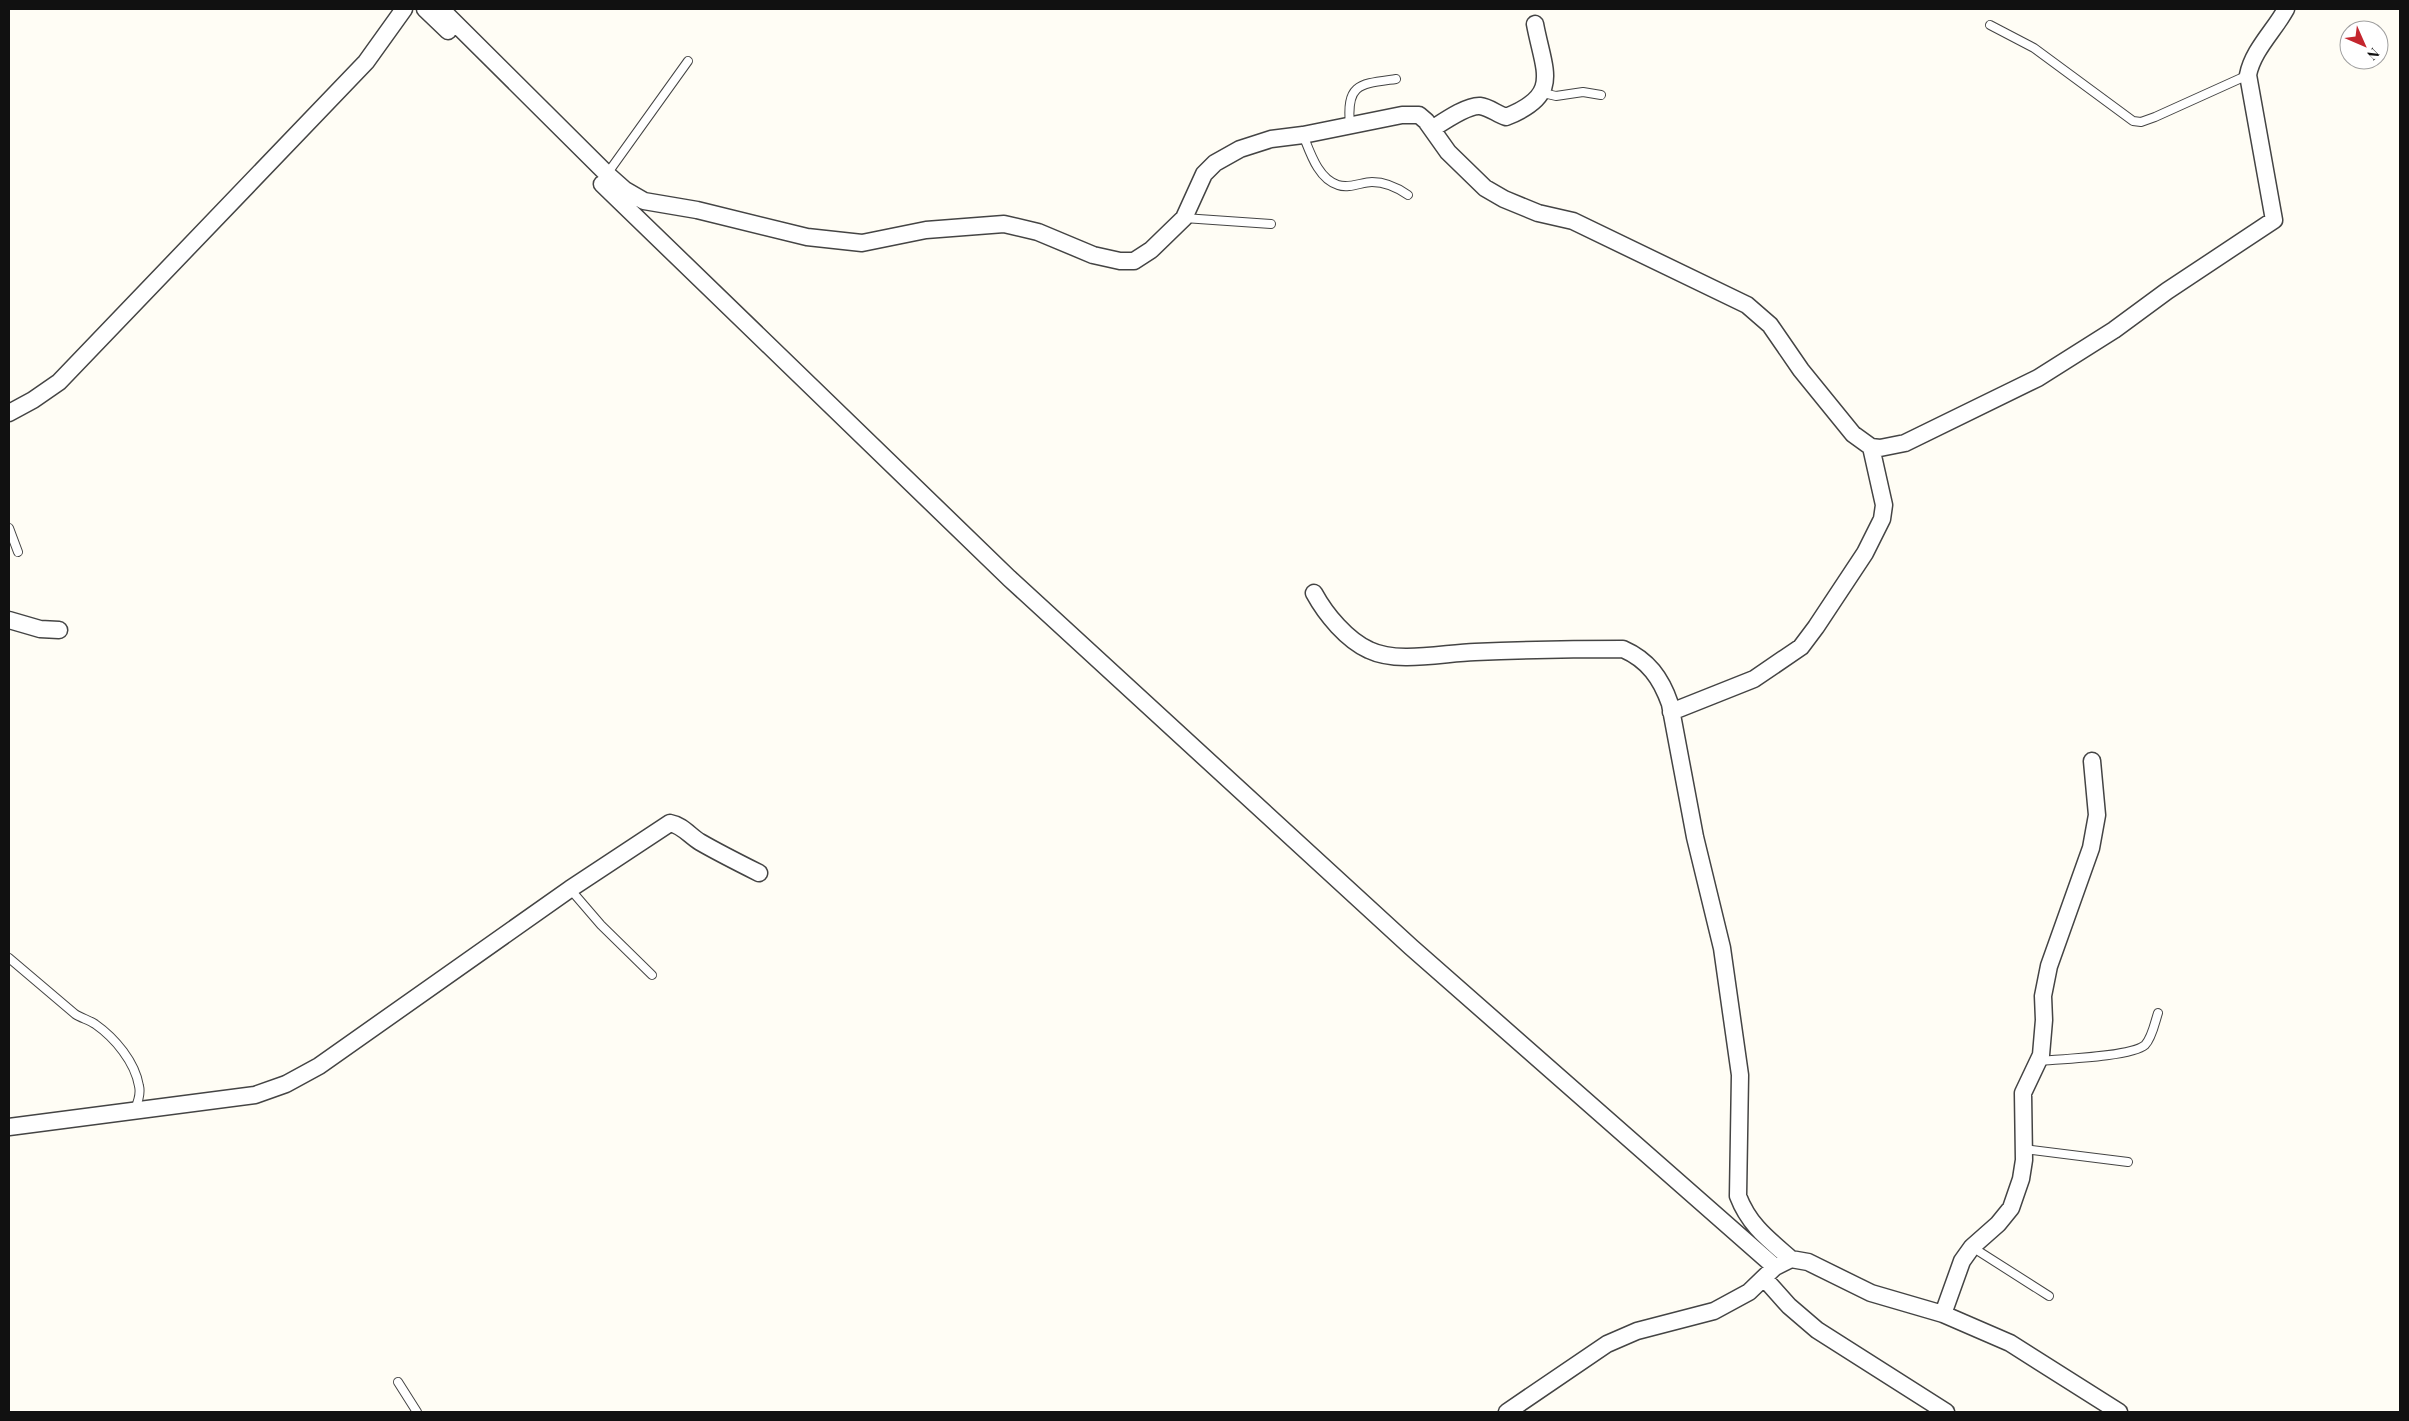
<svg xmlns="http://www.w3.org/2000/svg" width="2409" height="1421" font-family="'Playfair Display',serif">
  <rect width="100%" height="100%" fill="#fffdf5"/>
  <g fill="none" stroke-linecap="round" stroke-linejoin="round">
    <defs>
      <path id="lane" d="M1990,25L2034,48L2133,121L2141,122L2155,117L2248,75
        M1543,93L1556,96L1583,92L1601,95
        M1350,125C1346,83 1360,84 1396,79
        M1303,135C1310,152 1318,179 1338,185C1349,189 1362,182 1372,182C1386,182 1398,188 1408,195
        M607,174L688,61
        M1184,218L1271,224
        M9,528L18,552
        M570,889L601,925L652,975
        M9,958L75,1014C81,1018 89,1020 95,1024C115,1038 135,1062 139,1086C141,1094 138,1102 135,1109
        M2038,1061C2059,1059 2131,1057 2145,1045C2152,1038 2155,1022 2158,1013
        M2024,1149L2128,1162
        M1972,1247L2049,1296
        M398,1382L417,1412"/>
      <path id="street" d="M425,9L448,31
        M441,9L607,174L625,190L644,201L697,210L807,237L862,243L926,230L1004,224L1038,232L1093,255L1120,261H1134L1151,250L1184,218L1204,174L1215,163L1240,149L1271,139L1303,135L1402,115H1419L1426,121L1448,152L1485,188L1504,199L1538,213L1573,221L1747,305L1770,325L1801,370L1853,434L1871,447L1880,448L1905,443L2038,378L2114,330L2167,291L2274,220L2248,75C2253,50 2274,31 2286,9
        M1432,129C1443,122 1467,105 1480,106C1489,107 1497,114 1506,117C1562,95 1544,72 1535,24
        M602,184L1009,578L1411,947L1775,1267
        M9,413L33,400L59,382L366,62L404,9
        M1314,593C1326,615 1347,640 1369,650C1398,664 1443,653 1475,652C1524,650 1574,649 1623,649C1648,660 1661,678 1670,704L1695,837L1722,948L1740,1075L1738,1196C1749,1225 1768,1239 1791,1259
        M9,620L40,629L59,630
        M1671,712L1754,679L1801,647L1816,627L1865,553L1882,519L1884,505L1871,447
        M9,1127L255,1095L286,1084L319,1066L570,889L670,823C682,825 690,836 700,842C719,853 739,863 759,873
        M1764,1278L1789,1306L1817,1330L1946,1412
        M1943,1314L1962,1261L1972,1247L1998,1224L2011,1208L2021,1179L2024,1160L2023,1093L2041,1055L2044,1020L2043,996L2049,966L2091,848L2097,815L2092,761
        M1507,1412L1607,1344L1637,1331L1714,1311L1749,1292L1775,1267L1791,1259L1808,1262L1871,1293L1943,1314L2010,1343L2119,1412"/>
    </defs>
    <use href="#lane" stroke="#444" stroke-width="10"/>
    <use href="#street" stroke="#444" stroke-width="19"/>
    <use href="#lane" stroke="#fff" stroke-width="8"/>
    <use href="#street" stroke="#fff" stroke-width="16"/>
  </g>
  <rect width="2409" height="1421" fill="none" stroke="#111111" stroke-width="20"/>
  <g transform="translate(2364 45) rotate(135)"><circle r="24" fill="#ffffff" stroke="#a0a0a0"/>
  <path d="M0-4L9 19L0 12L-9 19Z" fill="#c4262e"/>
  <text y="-8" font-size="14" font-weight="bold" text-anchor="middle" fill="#111111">N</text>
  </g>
</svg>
